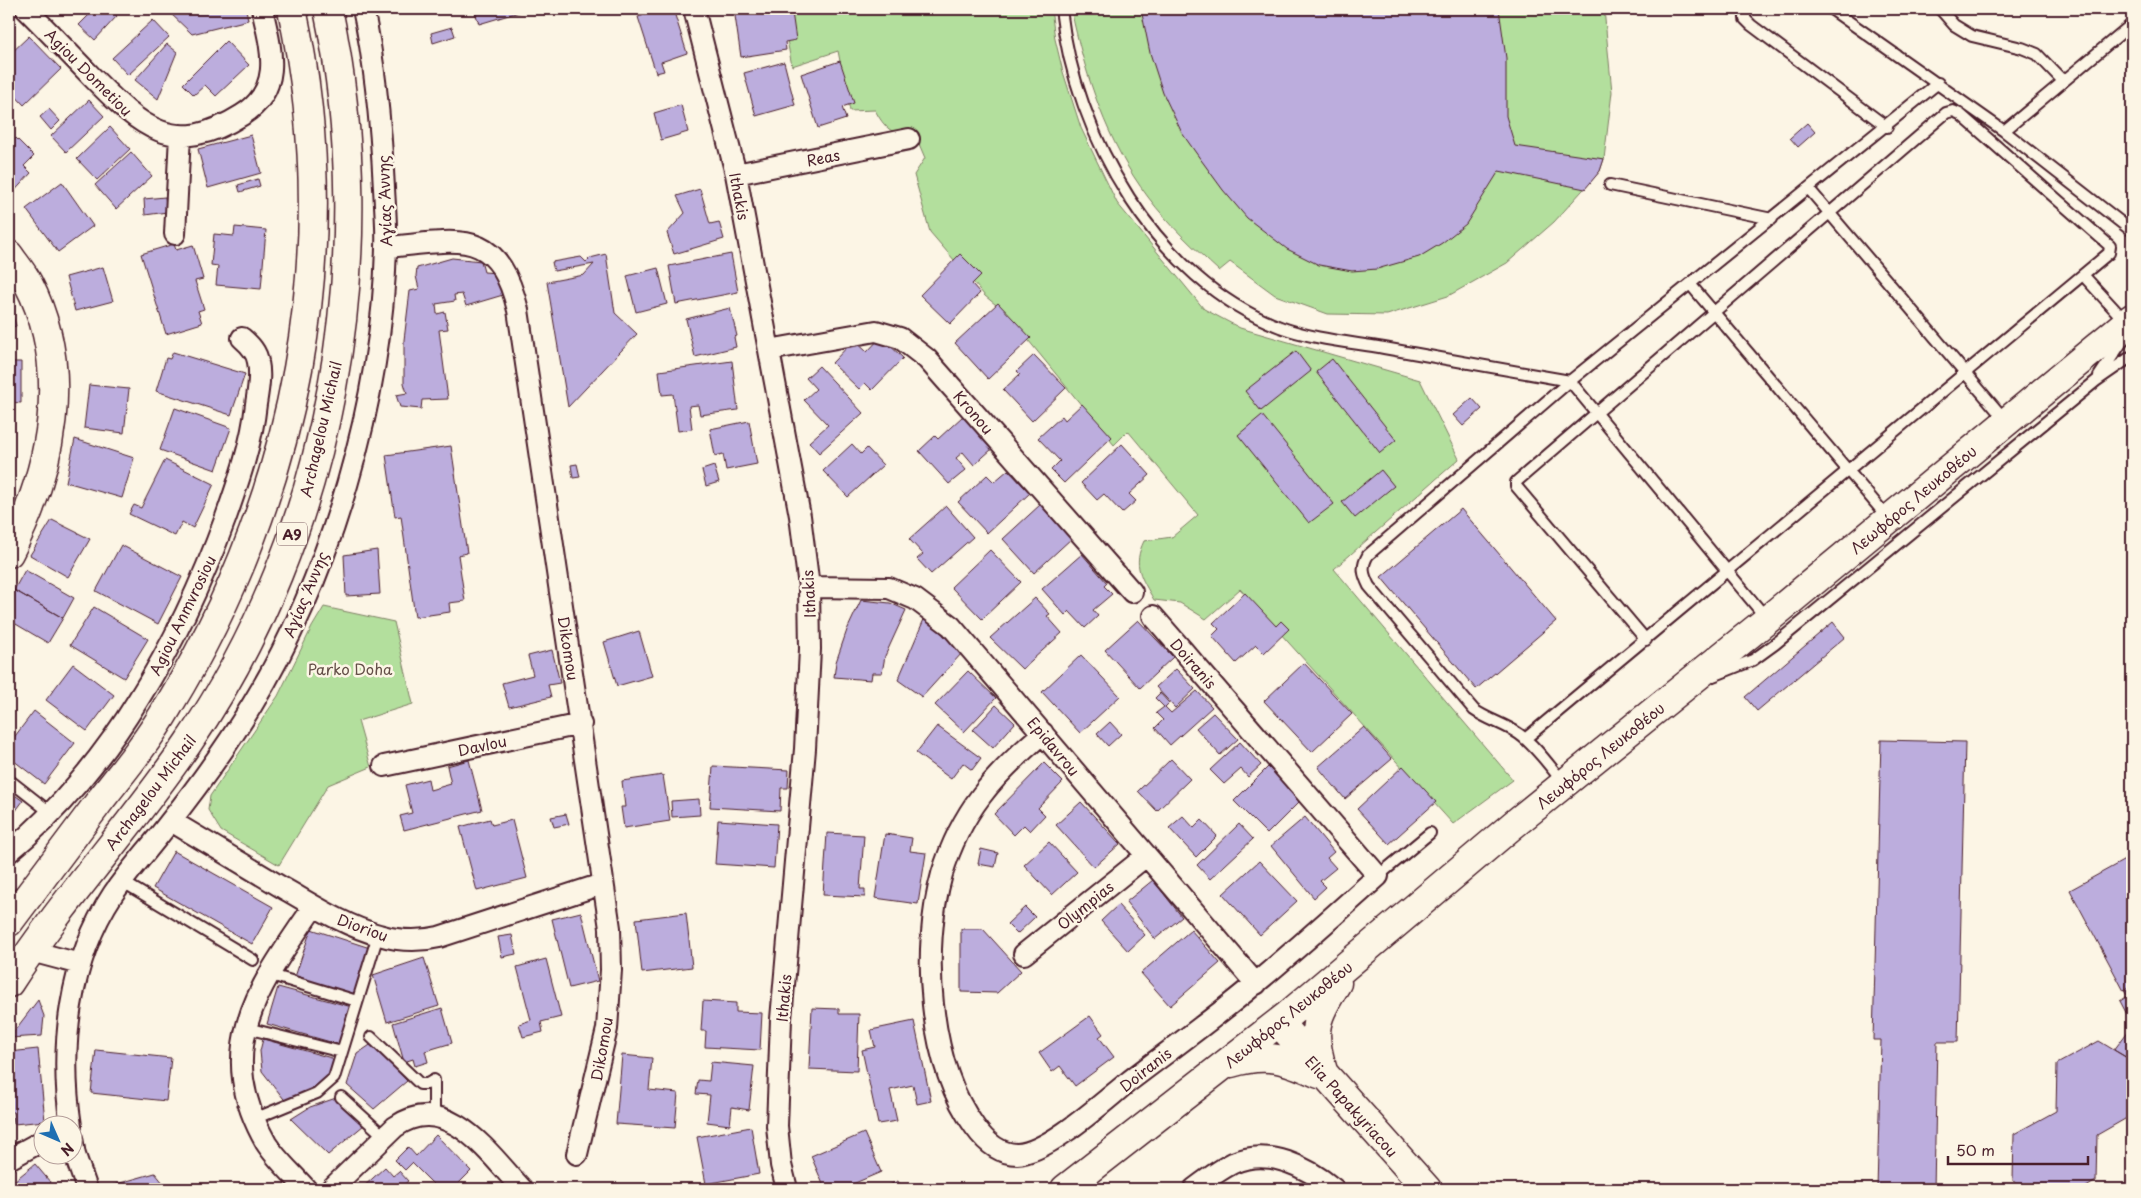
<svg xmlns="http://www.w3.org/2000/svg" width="2141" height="1198" font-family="'Playpen Sans',sans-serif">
  <rect width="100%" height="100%" fill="#fcf5e5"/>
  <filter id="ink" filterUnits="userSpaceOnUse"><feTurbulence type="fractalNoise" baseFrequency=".02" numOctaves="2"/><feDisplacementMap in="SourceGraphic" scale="10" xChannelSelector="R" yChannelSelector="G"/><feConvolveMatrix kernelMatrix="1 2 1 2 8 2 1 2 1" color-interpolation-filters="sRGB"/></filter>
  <g filter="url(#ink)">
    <path fill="#b3df9d" stroke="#7e7f64" d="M781,9H1051L1055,39L1063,72L1081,128L1117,203L1204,309L1240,328L1420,380L1459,459L1334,569L1513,780L1453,824L1240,589L1206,619L1180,603L1154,600C1141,577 1132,566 1144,541L1172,537L1198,515L1128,431L1114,445L1006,313L985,296L930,232L914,175L925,158L914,132C893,138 884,127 875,110L850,111L838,51L792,66Z
      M1071,9H1604L1612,92L1604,159L1600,171L1554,222L1507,263L1448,296L1387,315L1328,314L1275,295L1230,262L1219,271C1194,248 1169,225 1148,197C1107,143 1085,75 1071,9Z
      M324,607L394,622L413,704L358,721L371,767L328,785L279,865L221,831L208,810L210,796L278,696L312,627Z"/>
    <path fill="#bcaddd" stroke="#4a1f2b" d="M95,9H109L117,16L95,40L79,25Z
      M170,9H246L248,20L192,34L168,11Z
      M474,9H529L479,24Z
      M664,9H673L687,53L661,62L664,71L656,73L638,17Z
      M734,9H779L780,14L792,12L796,40L785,42L786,50L741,57Z
      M1141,9H1499L1506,58V116L1515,146L1604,159L1600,171L1585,189L1499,171L1466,224L1442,243L1419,257L1377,269L1352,271L1319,265L1287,249L1247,218L1223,190L1196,153L1182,133L1163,93L1150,53Z
      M153,20L169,37L128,75L112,58Z
      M452,27L455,36L433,43L431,33Z
      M29,36L61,69L24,105L9,89V55Z
      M226,41L249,65L216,96L205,85L194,95L183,84Z
      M167,44L177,52L158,99L135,80Z
      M840,61L854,103L842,107L846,119L818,128L801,74Z
      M784,62L795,105L756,116L744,73Z
      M89,100L104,116L66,152L51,136Z
      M681,105L688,132L661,140L654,113Z
      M49,109L60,121L51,130L40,117Z
      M1807,123L1815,132L1798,147L1790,138Z
      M110,127L130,149L97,180L77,159Z
      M251,135L261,173L208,188L198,149Z
      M16,138L34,156L24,166L31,173L9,197V146Z
      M131,152L152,176L116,209L95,185Z
      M258,179L260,186L240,192L238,185Z
      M62,182L93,226L58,252L26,209Z
      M700,189L710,224L719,222L724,239L674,254L667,233L685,213L677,196Z
      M165,197L167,212L145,215L144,199Z
      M235,227L266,230L261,289L216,285L218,266L211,265L214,234L234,236Z
      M174,244L176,250L193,245L203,279L195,281L204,309L198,311L202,323L166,334L141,254Z
      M606,254L615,313L637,334L568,407L547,282L584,275L594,264L554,271L552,262L581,257L586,262L590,258Z
      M731,254L738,292L676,304L669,266Z
      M960,254L981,275L972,284L980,293L950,324L920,295Z
      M452,258L481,261L484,272L497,273L503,295L466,306L462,294L454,295L455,301L436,304L437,314L445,312L448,329L439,330L448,399L422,400L421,409L400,407L396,395L407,393L404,383V340L410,291L419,289L416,276L417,268Z
      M103,267L113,301L75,311L66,277Z
      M658,268L667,304L636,312L627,276Z
      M9,301L16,326L9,328Z
      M998,303L1031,338L988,379L955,343Z
      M730,308L737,336L734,337L736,347L695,357L686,319Z
      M881,337L903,358L872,390L865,383L859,389L832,363L854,340L867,352Z
      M1296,351L1311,371L1261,411L1245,391Z
      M173,352L245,374L231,415L156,391L166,358L170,359Z
      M1034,355L1066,388L1032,421L1003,390L1020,374L1017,371Z
      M1332,359L1396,440L1380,453L1316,372Z
      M732,361L738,410L700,415L698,405L689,406L692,429L678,431L673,394L662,395L659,371Z
      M9,362H21V403L9,402Z
      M819,366L863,413L819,453L809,442L828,425L804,400L816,389L806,378Z
      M89,385L129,389L124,433L84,428Z
      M1472,398L1482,409L1463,426L1453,415Z
      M1082,404L1112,437L1064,483L1051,470L1060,461L1038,438L1062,416L1065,420Z
      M175,408L231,428L216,470L160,450Z
      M1262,415L1334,504L1309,523L1238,435Z
      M963,416L992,449L974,465L963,452L956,458L966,470L949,484L919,451L935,436L938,439Z
      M749,421L757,464L726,470L723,454L715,456L710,429Z
      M75,439L134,458L122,498L66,482Z
      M852,444L861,454L867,448L883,465L848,497L823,471Z
      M1122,444L1150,475L1129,494L1136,501L1122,513L1104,494L1097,500L1081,483Z
      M451,446L467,553L458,555L465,601L449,603L450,612L415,617L401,516L395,517L386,455Z
      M165,460L214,484L193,528L182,522L175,536L129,514L134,505L141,508Z
      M577,464L580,477L573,478L571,465Z
      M714,466L719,482L706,486L702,470Z
      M1008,470L1030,493L987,533L958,502L987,475L994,482Z
      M1381,470L1394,486L1355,518L1342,502Z
      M1041,504L1072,538L1034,573L1003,539Z
      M946,506L973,537L931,574L917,559L923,554L909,539Z
      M1461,509L1556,621L1476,689L1381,577Z
      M52,520L90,539L68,577L30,555Z
      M121,545L182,577L158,624L96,591Z
      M377,550L380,594L346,596L344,555Z
      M990,550L1021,582L982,619L951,587Z
      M1082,554L1107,583L1104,586L1112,594L1093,610L1098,616L1085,628L1069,611L1065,615L1042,589Z
      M25,570L74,598L63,618L14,590Z
      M14,590L63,618L48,643L9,620V599Z
      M1245,593L1276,626L1281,621L1289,629L1264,653L1256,645L1236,663L1212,636L1219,629L1213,623Z
      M1035,598L1050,614L1047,616L1062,633L1022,669L990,638Z
      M861,600L890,603L906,610L885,656L882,673H872L871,680L834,677L836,662L847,630Z
      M94,607L148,639L124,678L70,645Z
      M925,617L962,653L922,697L898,680Z
      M1138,620L1173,657L1140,688L1105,650Z
      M1833,622L1845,637L1757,711L1745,697Z
      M639,631L652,676L617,686L604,642Z
      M552,650L560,683L548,685L551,697L509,707L502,683L533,675L528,656Z
      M1081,655L1120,696L1080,733L1042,692Z
      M1304,663L1352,714L1312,752L1264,701Z
      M73,664L114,695L87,731L46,700Z
      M1176,669L1195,689L1175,708L1156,687Z
      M968,671L996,698L964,732L935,705Z
      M1197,691L1212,707L1170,745L1155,728L1163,720L1156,713L1164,707L1155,698L1160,693L1169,703L1165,707L1171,713Z
      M996,705L1015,723L993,748L973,730Z
      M34,711L75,743L44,784L9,757V744Z
      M1213,713L1238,739L1220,755L1196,728Z
      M1110,722L1121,734L1108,746L1097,734Z
      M937,726L981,758L972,770L963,763L951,779L916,753Z
      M1364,727L1392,759L1345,799L1318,767Z
      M1881,740L1965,742L1958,1042H1937L1934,1189H1877L1881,1040H1873Z
      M1240,742L1261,765L1248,777L1241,769L1224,784L1210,770Z
      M1171,759L1190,779L1157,811L1138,791Z
      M469,760L482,810L404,830L400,816L412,813L405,785L428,779L430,790L451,784L447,766Z
      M1044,763L1063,782L1038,808L1045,815L1030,831L1024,825L1014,835L994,814Z
      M713,766L789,770L788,788H781L780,811L710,807Z
      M1403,766L1436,802L1389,844L1357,809Z
      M1268,767L1301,800L1267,834L1234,801Z
      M663,775L670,821L624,828L621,807H625L622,781Z
      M9,791L23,801L9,820Z
      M699,799L700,815L672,817L671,801Z
      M1081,802L1120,844L1094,867L1056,825Z
      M566,814L569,824L554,827L551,817Z
      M1183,816L1194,828L1202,820L1217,836L1196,857L1169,828Z
      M1305,817L1334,852L1327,858L1336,868L1320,881L1326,887L1314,898L1271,846Z
      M490,819L492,825L512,820L527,878L477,891L460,827Z
      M718,820L777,824L774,868L715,864Z
      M1239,824L1253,839L1210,879L1197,865Z
      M827,833L864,835L860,889H865V897L823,895Z
      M885,834L912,838L910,851L926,853L918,904L875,898Z
      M1049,842L1077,872L1052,895L1024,865Z
      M981,849L998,853L995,867L978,864Z
      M174,851L273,907L252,944L153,888Z
      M2132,856V986L2124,991L2070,890Z
      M1259,861L1297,901L1260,935L1223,894Z
      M1153,880L1182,917L1155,939L1126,902Z
      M1118,905L1145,935L1128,951L1101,921Z
      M1025,907L1035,917L1017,934L1007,924Z
      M581,912L598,981L569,988L552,919Z
      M686,913L692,967L642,973L636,919Z
      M311,929L370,948L353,999L294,980Z
      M961,929H983L1021,971L997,993L961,992Z
      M1191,930L1220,963L1170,1006L1141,973Z
      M512,935L516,954L502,957L498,937Z
      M424,958L439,1006L387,1022L373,975Z
      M546,959L561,1017L541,1022L543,1032L523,1037L519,1024L531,1020L517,967Z
      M2132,984V1024L2120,1001L2128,996L2124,991Z
      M278,987L352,1007L341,1045L267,1024Z
      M38,1000L44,1016L42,1036L9,1038Z
      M703,1001L736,1003V1012L762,1013L760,1050L705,1047L706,1031H701Z
      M442,1008L452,1043L425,1051L428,1062L415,1066L413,1059L404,1062L393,1023Z
      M812,1008L839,1009V1014H859L857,1071L809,1069Z
      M1090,1016L1103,1034L1099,1037L1114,1057L1075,1086L1060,1066L1052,1072L1039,1053Z
      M914,1021L931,1101L917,1104L913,1085L890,1090L897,1121L878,1124L862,1050L875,1047L871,1030Z
      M2132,1026V1049L2126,1057L2114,1050Z
      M263,1039L335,1059L330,1078L287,1103L262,1071L260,1051Z
      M2099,1041L2132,1061V1115L2097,1135L2096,1181L2083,1189H2026L2013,1181L2014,1134L2056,1111L2057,1064Z
      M373,1043L407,1081L374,1109L347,1085L357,1054Z
      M38,1049L45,1121L14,1124L13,1112H9V1052Z
      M96,1050L171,1058L166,1101L91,1093Z
      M622,1055L652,1058L649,1090L678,1093L675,1128L616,1124Z
      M711,1062L754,1066L749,1110L732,1107L730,1125L707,1122L710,1095L696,1094L698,1080L709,1081Z
      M336,1098L364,1125L328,1155L291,1119L310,1107Z
      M751,1127L759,1174L706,1184L697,1137Z
      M864,1133L881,1172L841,1189H825L811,1156Z
      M436,1135L471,1171L453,1189H438L412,1163L405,1170L395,1160L408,1147L416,1156Z
      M35,1164L56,1189H9V1185Z
      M385,1167L393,1176L399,1171L408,1181L399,1189H361Z
      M155,1173L168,1189H116L113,1185Z
      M898,1181L902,1189H889L887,1186Z"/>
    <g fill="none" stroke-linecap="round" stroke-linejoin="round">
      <defs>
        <path id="lane" d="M1061,9C1075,135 1156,280 1280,327C1313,339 1349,342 1384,348C1446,359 1508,370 1570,381L1767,619
          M1745,9V19L1751,25L1887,127
          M1831,9L2004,131L2132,231
          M1940,9L1954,25L1972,36L2022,48L2037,54L2063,81
          M2004,131L2132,24
          M1610,185L1772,219
          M1809,189L2006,421
          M2083,275L2126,322
          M1690,284L1889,519
          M2099,376L2126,336
          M1713,676L1753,660L1775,644L2096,381L2132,356
          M1525,739L2109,253L2110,246L1960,114L1953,111L1946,113L1516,482V486L1646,640
          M9,780L51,813
          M1564,783C1550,767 1536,746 1519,734C1505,724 1488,720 1474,710L1369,586C1363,574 1361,567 1368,555L1570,381L1938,83
          M1378,876L1430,833
          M123,882L253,960
          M268,974L357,1001
          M247,1028L342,1052
          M371,1037L420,1084H427L434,1080V1115
          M341,1097L385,1137
          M254,1119L317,1093L334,1078L378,935"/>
        <path id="street" d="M26,9C48,31 70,54 92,77C141,127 174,158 242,115C284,89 271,48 262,9
          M694,9L736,174L800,516L809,587L810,649L805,749L781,1019L777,1126L781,1165L787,1189
          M736,174L909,139
          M175,234L180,135
          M387,247C459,241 497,225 518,310L610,928L611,970L607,1029L577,1154
          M769,350L876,331L900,338L927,359L1132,592
          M809,587L889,588L915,599L951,626L1256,984
          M1043,733C994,775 961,811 942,874C921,949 928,1063 975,1127C985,1141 998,1154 1017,1154C1048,1153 1103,1102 1128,1082C1171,1049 1215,1018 1256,983C1298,948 1338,912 1378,876L1153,616
          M384,766L581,724
          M171,821C208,843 245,865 283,888C313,905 345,926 379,935C399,941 418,942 439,937L602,884
          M9,852C58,812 105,754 138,700C174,643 203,580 226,517C239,480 252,443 256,404C258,391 261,376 258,362C257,352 250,345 242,338
          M31,951L80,964
          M1024,954L1146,856
          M71,1126C59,1047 69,961 113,894C129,871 148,850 165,828C196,789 226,748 252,705C331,575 382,400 386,248C387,228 385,208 384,188C381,128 376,67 363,9
          M72,1138L75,1155L87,1189
          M9,1159L42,1141
          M306,1189C293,1174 276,1159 266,1143C211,1047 260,985 314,906
          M331,1189L395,1127C447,1090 490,1155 522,1189
          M1194,1189C1206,1180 1219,1170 1233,1163C1269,1147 1307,1167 1334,1189"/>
        <path id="secondary" d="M9,255C15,264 23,273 28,283C73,369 52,471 9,553
          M1279,1023L1427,1189
          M1231,1063C1267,1052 1286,1059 1319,1074
          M1323,1071C1310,1029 1315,1019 1337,983
          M1065,1189L1288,1015L1513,825L1767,620L2132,318"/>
        <path id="highway" d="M9,922C40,881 71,839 102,798C126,768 150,738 169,705C297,494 344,251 292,9
          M9,983C63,899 132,826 188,743C332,533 380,257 328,9"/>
      </defs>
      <use href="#lane" stroke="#4a1f2b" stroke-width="14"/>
      <use href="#street" stroke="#4a1f2b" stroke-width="24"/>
      <use href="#secondary" stroke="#4a1f2b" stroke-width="31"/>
      <use href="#highway" stroke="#4a1f2b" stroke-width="31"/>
      <use href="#lane" stroke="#fcf5e5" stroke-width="10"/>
      <use href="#street" stroke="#fcf5e5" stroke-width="20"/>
      <use href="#secondary" stroke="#fcf5e5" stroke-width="28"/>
      <use href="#highway" stroke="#fcf5e5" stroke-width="28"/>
    </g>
  </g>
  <g text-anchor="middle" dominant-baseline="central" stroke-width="5" stroke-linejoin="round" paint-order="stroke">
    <rect fill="#fcf5e5" stroke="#7f5f63" stroke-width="1" x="277" y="522.5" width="30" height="23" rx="4"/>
    <g font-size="14" font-weight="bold" fill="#4a1f2b">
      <text x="292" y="534">A9</text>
    </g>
    <g font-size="15" fill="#4a1f2b" stroke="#fcf5e5">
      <text transform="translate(89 72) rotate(45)">Agiou Dometiou</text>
      <text transform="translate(823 157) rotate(-11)">Reas</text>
      <text transform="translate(740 196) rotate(79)">Ithakis</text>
      <text transform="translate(384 201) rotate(-92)">Αγίας Άννης</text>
      <text transform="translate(974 412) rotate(49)">Kronou</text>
      <text transform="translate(320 429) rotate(-77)">Archagelou Michail</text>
      <text transform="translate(1913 499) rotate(-40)">Λεωφόρος Λευκοθέου</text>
      <text transform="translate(305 594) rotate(-67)">Αγίας Άννης</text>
      <text transform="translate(808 594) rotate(-93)">Ithakis</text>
      <text transform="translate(182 615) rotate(-64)">Agiou Anmvrosiou</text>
      <text transform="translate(569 648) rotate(81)">Dikomou</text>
      <text transform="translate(1194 663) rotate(49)">Doiranis</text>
      <text transform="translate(482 745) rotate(-12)">Davlou</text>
      <text transform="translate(1054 746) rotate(50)">Epidavrou</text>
      <text transform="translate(1600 755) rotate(-39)">Λεωφόρος Λευκοθέου</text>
      <text transform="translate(150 792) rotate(-53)">Archagelou Michail</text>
      <text transform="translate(1085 905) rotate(-39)">Olympias</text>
      <text transform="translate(363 927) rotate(20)">Dioriou</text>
      <text transform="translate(783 998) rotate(-85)">Ithakis</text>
      <text transform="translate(1288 1014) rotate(-39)">Λεωφόρος Λευκοθέου</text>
      <text transform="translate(601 1049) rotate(-80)">Dikomou</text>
      <text transform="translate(1145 1069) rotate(-38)">Doiranis</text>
      <text transform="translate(1352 1106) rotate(48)">Elia Papakyriacou</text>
    </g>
    <g font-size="15" fill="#644f48" stroke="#fcf5e5">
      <text x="350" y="668">Parko Doha</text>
    </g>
  </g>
  <rect width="2141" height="1198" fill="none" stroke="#fcf5e5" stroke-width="30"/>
  <rect x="15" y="15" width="2111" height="1168" fill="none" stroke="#4a1f2b" stroke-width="2" filter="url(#ink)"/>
  <g transform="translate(58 1140) rotate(135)"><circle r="24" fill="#fcf5e5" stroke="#b59f9b"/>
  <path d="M0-4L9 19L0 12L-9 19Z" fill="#1f6fb2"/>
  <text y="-8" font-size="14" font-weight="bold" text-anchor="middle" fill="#4a1f2b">N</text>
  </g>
  <path d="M1948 1156v8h140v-8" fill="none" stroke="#4a1f2b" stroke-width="2.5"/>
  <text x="1956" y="1156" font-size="15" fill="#4a1f2b" stroke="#fcf5e5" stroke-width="4" paint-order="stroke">50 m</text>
</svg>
